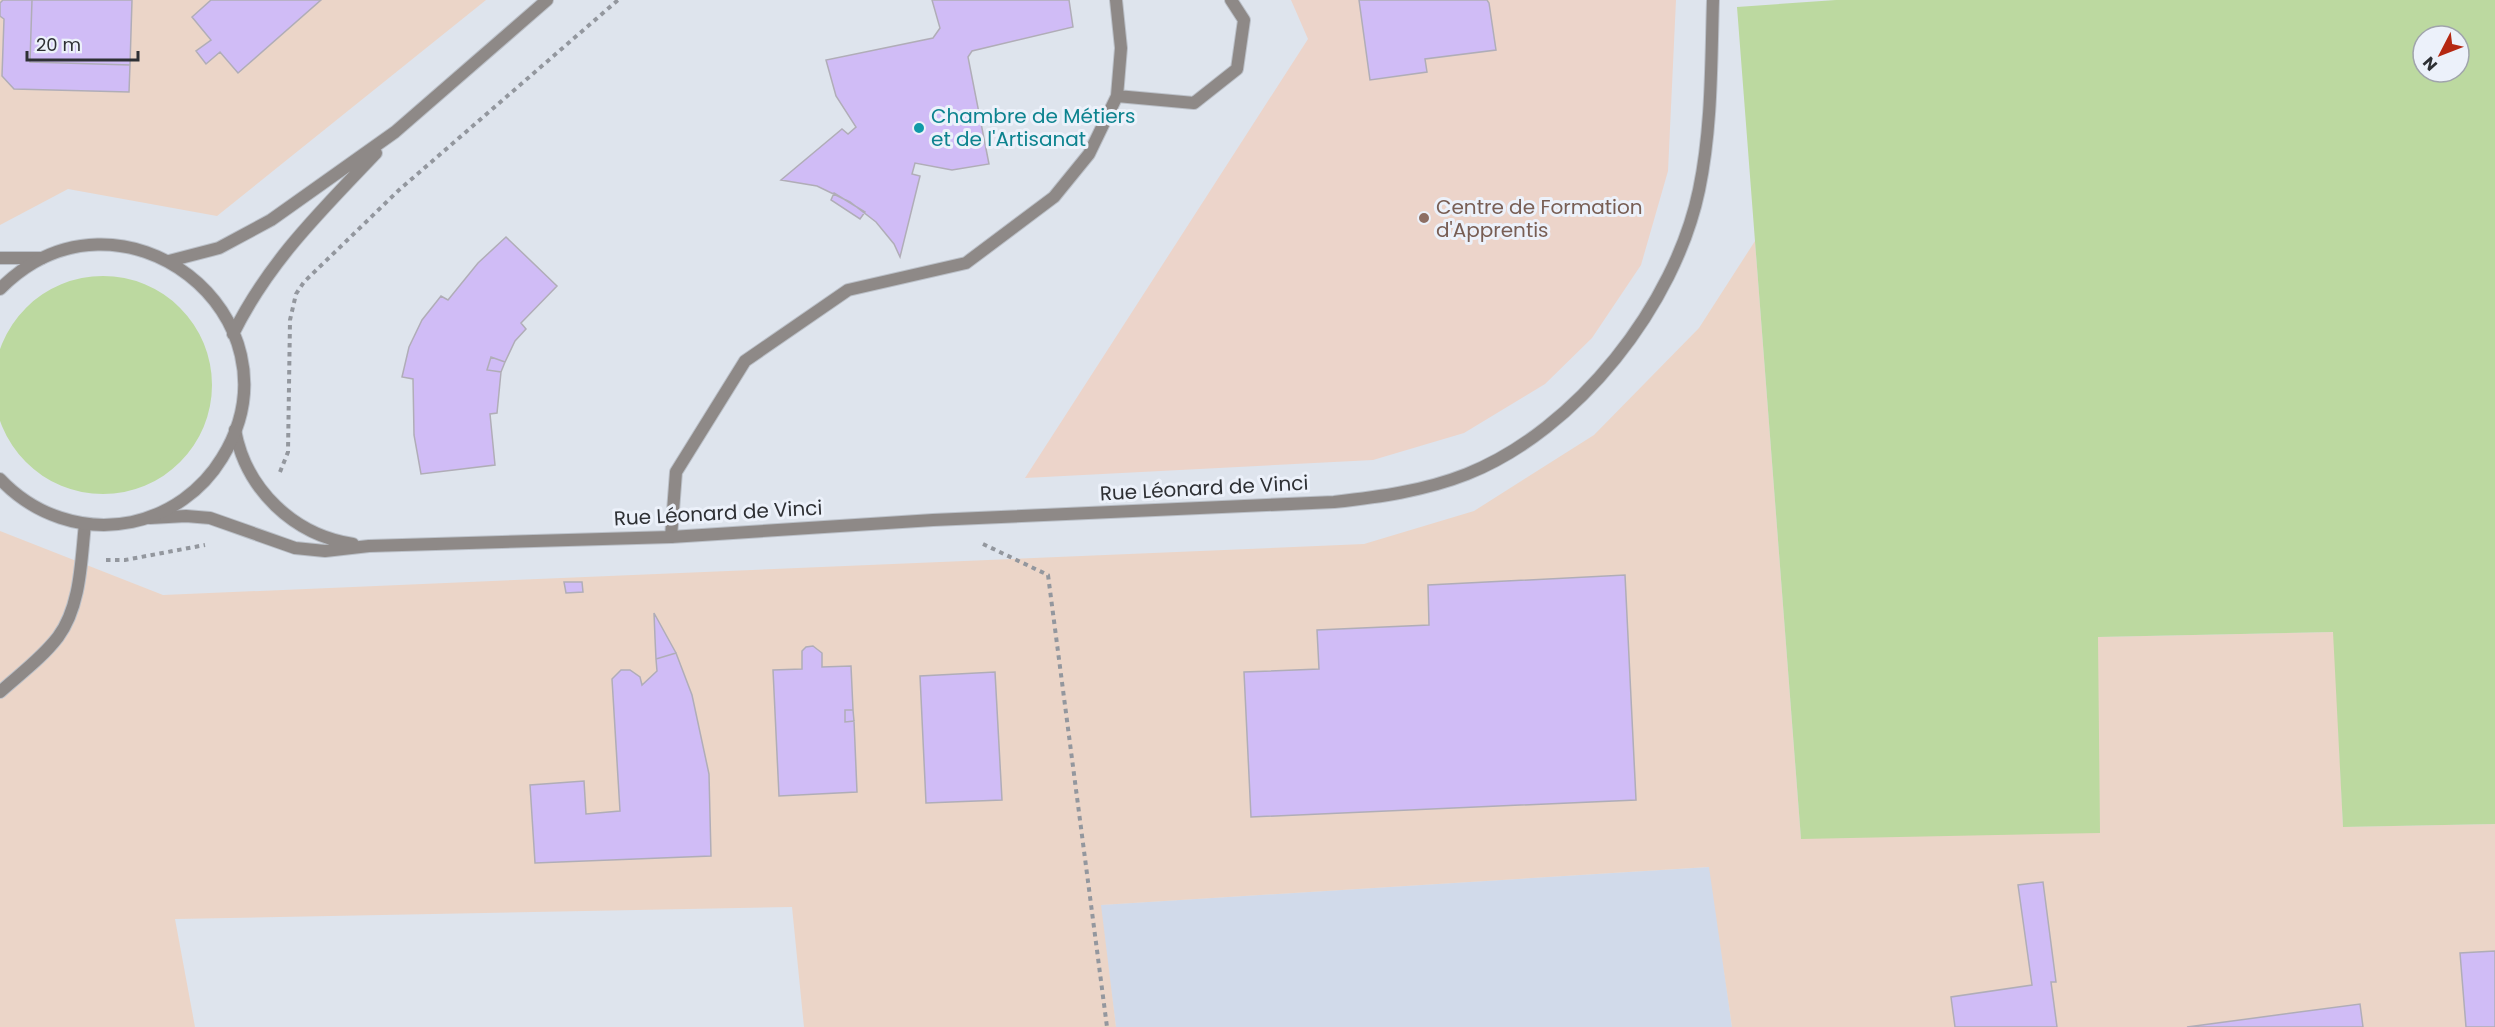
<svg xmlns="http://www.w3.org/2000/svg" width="2495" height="1027" font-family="Poppins,sans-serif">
  <rect width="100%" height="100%" fill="#dee4ed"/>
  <path fill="#d1daea" d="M1710,867L1732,1027H1116L1100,905Z"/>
  <path fill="#ebd5c8" d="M0,0H486L217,216L68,189L0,225Z
    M1755,241L1801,839L2097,637L2334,632L2343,827L2495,824V1027H1732L1709,867L1101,905L1116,1027H804L792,907L175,919L195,1027H0V531L163,595L1364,544L1474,511L1594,435L1699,328Z"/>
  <path fill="#ecd4ca" d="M1291,0H1676L1668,171L1641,265L1592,338L1545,384L1464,433L1373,460L1025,478L1308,39Z"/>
  <path fill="#bcd9a0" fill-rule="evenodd" d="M1836,0H2495V824L2343,827L2333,632L2098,637L2100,833L1801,839L1737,7ZM2423,36H2459V72H2423Z
    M-6 385a109 109 0 1 1 218 0a109 109 0 1 1-218 0Z"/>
  <path fill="#d0bcf6" stroke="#b0adb7" stroke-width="1.5" d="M3,0H32L30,62L130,65L129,92L14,89L2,76L4,19L0,16V3Z
    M32,0H132L130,65L30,62Z
    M211,0H321L238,73L220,52L206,64L196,51L211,40L192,17Z
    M932,0H1069L1073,27L972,51L968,57L989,164L952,170L915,163L912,174L920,176L900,257L894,244L876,222L850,202L817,186L781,180L842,129L848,134L856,127L836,96L826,60L933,38L940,28Z
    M1359,0H1487L1489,3L1496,50L1425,59L1427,72L1370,80Z
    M834,193L865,212L860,219L831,200Z
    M506,237L557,286L521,323L526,329L515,341L505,362L491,357L487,370L501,372L497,413L490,414L495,465L421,474L414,435L413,379L402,377L409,347L422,320L441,296L448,300L478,263Z
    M491,357L505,362L501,372L487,370Z
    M1625,575L1636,800L1251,817L1244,672L1319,669L1317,630L1429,625L1428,585Z
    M564,582H582L583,592L566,593Z
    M654,613L676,653L656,659L655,638Z
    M813,646L822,653V667L851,666L853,710H845V722L854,721L857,792L779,796L773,670L802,669V651L806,647Z
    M676,653L692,695L709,774L711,856L535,863L530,785L584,781L586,814L620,811L612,679L621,670H630L640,677L642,685L657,671L656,659Z
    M995,672L1002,800L926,803L920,676Z
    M845,710H853L854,721L845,722Z
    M2043,882L2056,982H2051L2057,1027H1955L1951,997L2032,985L2018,885Z
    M2495,951V1027H2466L2460,953Z
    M2360,1004L2363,1027H2187Z"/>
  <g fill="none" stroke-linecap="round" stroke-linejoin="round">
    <defs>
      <path id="service" d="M1117,96L1194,103L1237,69L1244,20L1231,0
        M671,537L676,472L745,361L848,290L966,263L1054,197L1089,154L1117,96L1121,48L1116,0"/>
      <path id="minor" d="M0,258H42
        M235,430C246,490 294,535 353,544
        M150,518L186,516L210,518L295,548L325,551L369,546L671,537L933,520L1334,502C1379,497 1424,491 1467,474C1577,430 1675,305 1699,190C1712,128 1711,63 1713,0
        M0,692C20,674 42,658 58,637C81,606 81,560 85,524"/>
      <path id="tertiary" d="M169,261L219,248L271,220L395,132L547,0
        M0,289C120,168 309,317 222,458C202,491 169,514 132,522C83,532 34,515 0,479
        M233,334C269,261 321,211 376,153"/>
    </defs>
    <use href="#service" stroke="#bbc0c8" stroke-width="14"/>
    <use href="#minor" stroke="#bbc0c8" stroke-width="14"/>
    <use href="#tertiary" stroke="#bbc0c8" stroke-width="14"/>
    <path stroke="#93979e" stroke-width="4" stroke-dasharray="4.5 4.5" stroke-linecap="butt" d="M280,472L288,452L290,320L296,294L304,282L399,190L618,0
      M983,544L1048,575L1107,1027
      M106,560H125L205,545"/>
    <use href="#service" stroke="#8e8987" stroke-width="12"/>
    <use href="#minor" stroke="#8e8987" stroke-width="12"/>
    <use href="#tertiary" stroke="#8e8987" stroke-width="12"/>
  </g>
  <circle fill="#0f9aa8" stroke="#ecf1fa" stroke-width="2" cx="919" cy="128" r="6"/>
  <circle fill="#8d6e63" stroke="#ecf1fa" stroke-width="2" cx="1424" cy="218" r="6"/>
  <g text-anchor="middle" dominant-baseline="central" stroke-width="6" stroke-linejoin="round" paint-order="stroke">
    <g font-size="20" fill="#0d838f" stroke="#ecf1fa" text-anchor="start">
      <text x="931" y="116">Chambre de Métiers<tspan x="931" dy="23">et de l'Artisanat</tspan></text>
    </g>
    <g font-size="20" fill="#785e54" stroke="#ecf1fa" text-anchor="start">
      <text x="1436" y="207">Centre de Formation<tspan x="1436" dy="23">d'Apprentis</tspan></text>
    </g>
    <g font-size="20" fill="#2e3034" stroke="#ecf1fa">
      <text transform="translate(1204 488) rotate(-3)">Rue Léonard de Vinci</text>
      <text transform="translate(718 513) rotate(-3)">Rue Léonard de Vinci</text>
    </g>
  </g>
  <g transform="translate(2441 54) rotate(228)"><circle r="28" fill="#ecf1fa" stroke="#a0a4ab" stroke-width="1.5"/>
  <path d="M0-4.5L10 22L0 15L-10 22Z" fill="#b52812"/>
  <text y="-9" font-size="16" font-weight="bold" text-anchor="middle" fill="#2e3034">N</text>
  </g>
  <path d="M27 51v9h111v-9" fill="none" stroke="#2e3034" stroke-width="3"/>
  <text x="36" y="51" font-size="18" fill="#2e3034" stroke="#ecf1fa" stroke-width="4.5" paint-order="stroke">20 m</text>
</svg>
